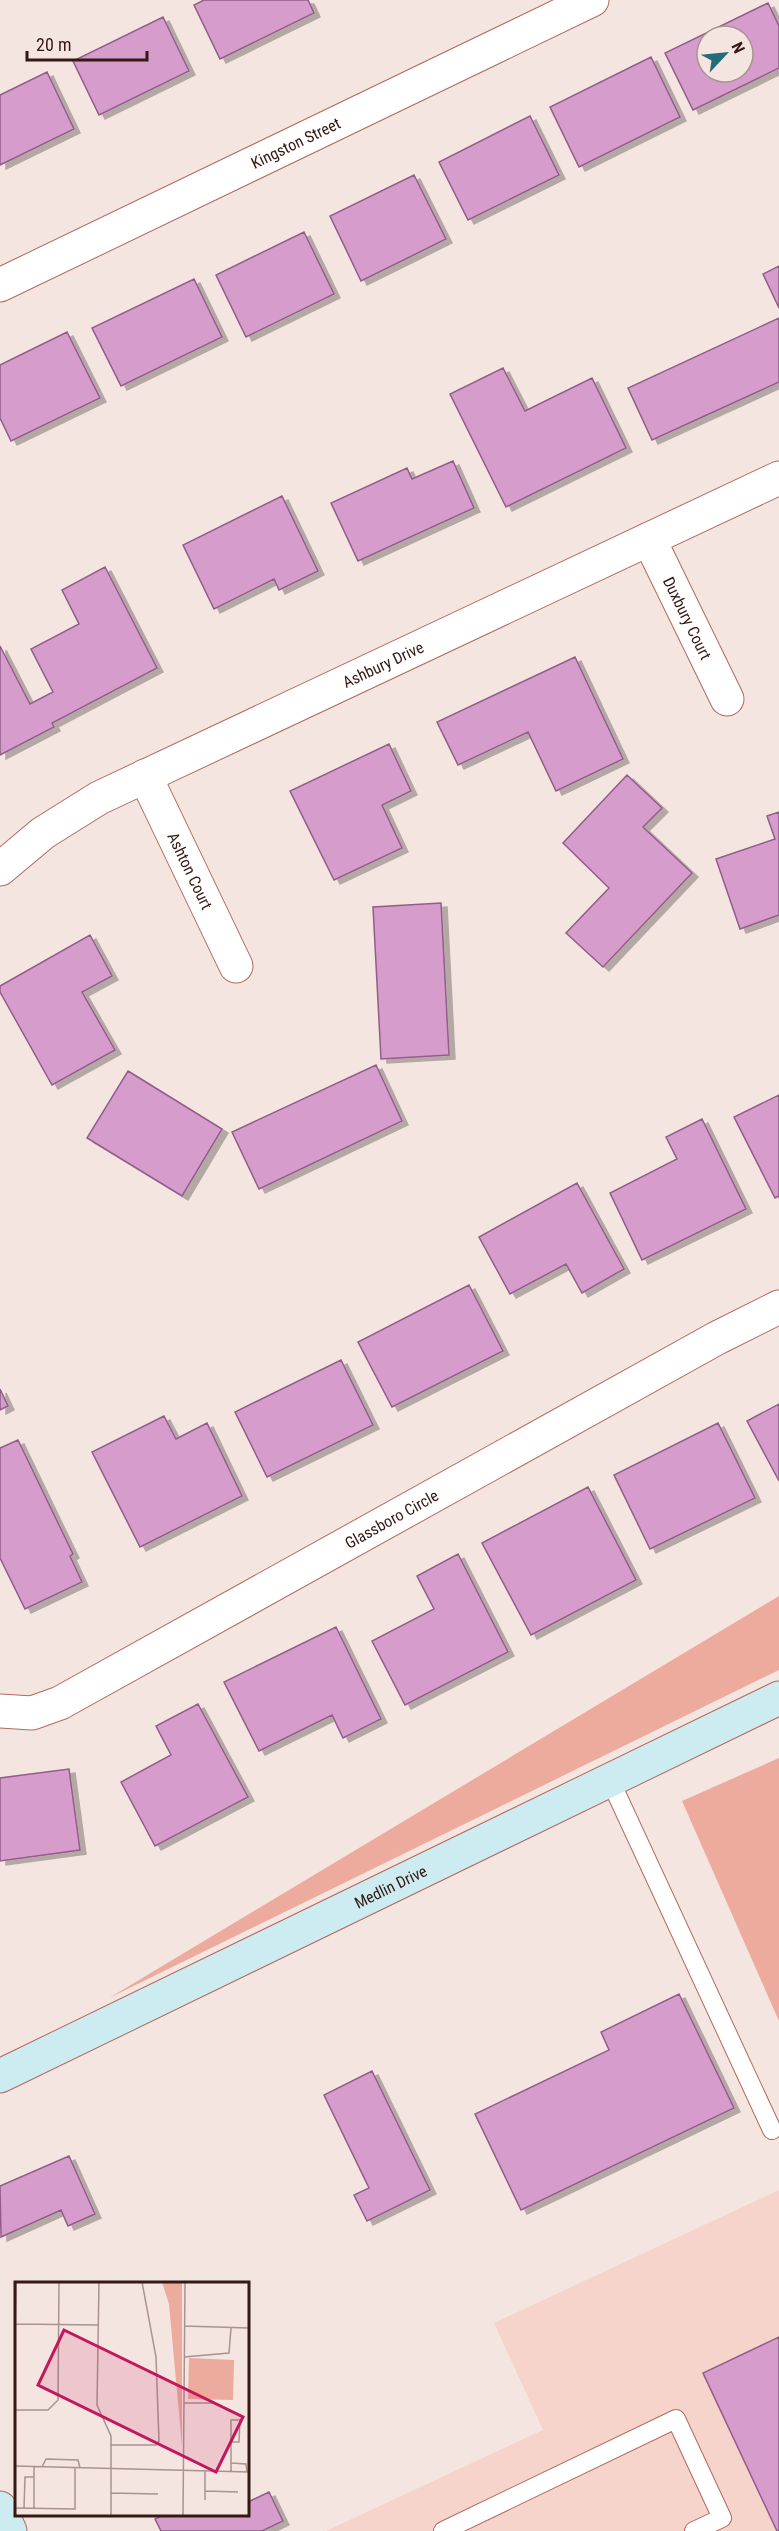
<svg xmlns="http://www.w3.org/2000/svg" width="779" height="2531" font-family="'Roboto Condensed',sans-serif">
  <defs>
    <filter id="shadow"><feDropShadow dx="6" dy="4" stdDeviation="0" flood-color="#0004"/></filter>
  </defs>
  <rect width="100%" height="100%" fill="#f5e5e1"/>
  <path fill="#f6d3cb" d="M779,2190V2531H326L543,2430L494,2323Z"/>
  <path fill="#edab9e" d="M779,1596V1670L109,1998Z
    M779,1758V2021L682,1801Z"/>
  <path fill="#d69ccc" stroke="#925d8a" stroke-width="1.5" fill-rule="evenodd" filter="url(#shadow)" d="M204,0H308L314,13L220,59L194,5Z
    M768,3L779,26V68L693,110L665,53ZM707,36H743V72H707Z
    M163,17L189,71L99,115L73,61Z
    M651,57L680,117L579,167L550,107Z
    M47,72L74,129L0,165V95Z
    M530,116L559,175L468,220L439,162Z
    M414,175L446,239L361,281L330,216Z
    M304,232L334,294L246,337L216,275Z
    M779,266V308L763,274Z
    M194,279L222,337L121,386L92,328Z
    M779,318V382L652,440L628,388Z
    M67,332L100,398L11,441L0,418V365Z
    M503,368L525,411L592,378L626,448L506,507L450,394Z
    M453,461L474,508L358,561L331,503L407,468L412,479Z
    M282,496L318,571L279,590L274,579L214,609L183,545Z
    M105,567L157,668L52,723L54,727L0,755V646L30,704L53,692L31,649L79,624L62,590Z
    M575,657L623,759L556,791L528,732L458,765L437,722Z
    M389,744L411,791L382,805L402,848L334,880L290,791Z
    M627,775L662,808L643,827L692,873L603,967L566,933L609,888L563,843Z
    M779,812V915L740,929L716,859L775,839L767,816Z
    M441,903L449,1055L381,1059L373,907Z
    M90,935L112,976L82,992L115,1050L52,1085L0,992V986Z
    M376,1065L402,1121L259,1189L232,1132Z
    M128,1071L222,1129L182,1196L87,1138Z
    M779,1095V1196L775,1198L734,1117Z
    M702,1119L746,1209L642,1260L610,1193L677,1159L666,1137Z
    M577,1183L624,1269L582,1293L566,1264L510,1294L479,1237Z
    M469,1285L503,1351L392,1407L358,1342Z
    M341,1360L373,1425L267,1477L235,1412Z
    M0,1389L8,1406L0,1410Z
    M779,1404V1481L747,1421Z
    M164,1416L176,1439L207,1423L242,1496L140,1547L92,1452Z
    M718,1423L755,1498L650,1549L614,1475Z
    M18,1440L73,1554L70,1556L82,1582L25,1609L0,1558V1448Z
    M588,1487L636,1580L531,1635L482,1543Z
    M458,1554L508,1652L405,1705L372,1641L434,1609L417,1576Z
    M336,1627L381,1719L343,1738L332,1715L259,1751L224,1682Z
    M198,1704L248,1797L155,1846L121,1782L171,1755L156,1726Z
    M69,1769L80,1850L0,1861V1778Z
    M679,1994L734,2108L521,2210L475,2114L609,2050L601,2032Z
    M372,2071L430,2190L367,2221L354,2195L369,2188L324,2095Z
    M69,2156L95,2214L68,2226L61,2210L1,2237L0,2186Z
    M779,2337V2531H777L703,2373Z
    M269,2492L283,2521L262,2531H161L155,2519L165,2514H248V2502Z"/>
  <g fill="none" stroke-linecap="round" stroke-linejoin="round">
    <defs>
      <path id="lane" d="M610,1780L772,2130
        M443,2531L676,2419L722,2518L694,2531"/>
      <g id="street">
        <path id="s1" d="M0,285L592,0"/>
        <path id="s2" d="M649,539L727,699"/>
        <path id="s3" d="M145,776L236,966"/>
        <path id="s4" d="M0,869L43,833L99,798L779,478"/>
        <path id="s5" d="M0,1711L32,1713L60,1703L717,1338L779,1307"/>
      </g>
      <g id="secondary">
        <path id="s6" d="M0,2076L779,1698"/>
        <path d="M0,2508L10,2531"/>
      </g>
    </defs>
    <use href="#lane" stroke="#b16a5c" stroke-width="20"/>
    <use href="#street" stroke="#b16a5c" stroke-width="35"/>
    <use href="#secondary" stroke="#b16a5c" stroke-width="35"/>
    <use href="#lane" stroke="#fff" stroke-width="18"/>
    <use href="#street" stroke="#fff" stroke-width="33"/>
    <use href="#secondary" stroke="#cdecf2" stroke-width="33"/>
  </g>
  <g text-anchor="middle" dominant-baseline="central" stroke-width="4.5" stroke-linejoin="round" paint-order="stroke">
    <g font-size="16" fill="#351913" stroke="#f5e5e1">
      <text stroke="none"><textPath href="#s1" startOffset="328">Kingston Street</textPath></text>
      <text stroke="none"><textPath href="#s2" startOffset="88">Duxbury Court</textPath></text>
      <text stroke="none"><textPath href="#s4" startOffset="436">Ashbury Drive</textPath></text>
      <text stroke="none"><textPath href="#s3" startOffset="105">Ashton Court</textPath></text>
      <text stroke="none"><textPath href="#s5" startOffset="441">Glassboro Circle</textPath></text>
      <text stroke="none"><textPath href="#s6" startOffset="434">Medlin Drive</textPath></text>
    </g>
  </g>
  <g transform="translate(15 2282)">
    <rect width="234" height="234" fill="#f5e5e1"/>
    <path d="M147,0H167V164L154,22ZM174,76L219,78L218,118L173,117Z" fill="#edab9e"/>
    <path fill="none" stroke="#a8938f" stroke-width="1.5" d="M84,0L82,123L96,154V234M0,42L83,43M169,44L234,46M0,58L1,0M169,75L214,71L216,46M169,121H199M0,128H33L43,118L44,0M96,163H141L144,159L141,75L127,0M216,181L231,182L232,190M0,184L234,190M27,185L31,177L63,178L65,186M216,189V138H225L224,160H216M190,209L223,210M96,211L143,212M190,218V189M0,226L60,227V186M9,226L10,195H19M19,226V185M168,234L170,0"/>
    <path fill="#c2185b" fill-opacity="0.15" stroke="#c2185b" stroke-width="3" d="M49,48L228,135L201,190L23,103Z"/>
    <rect width="234" height="234" fill="none" stroke="#351913" stroke-width="3"/>
  </g>
  <g transform="translate(725 54) rotate(64)"><circle r="28" fill="#f5e5e1" stroke="#a8938f" stroke-width="1.5"/>
  <path d="M0-4.5L10 22L0 15L-10 22Z" fill="#246c79"/>
  <text y="-9" font-size="16" font-weight="bold" text-anchor="middle" fill="#351913">N</text>
  </g>
  <path d="M27 51v9h120v-9" fill="none" stroke="#351913" stroke-width="3"/>
  <text x="36" y="51" font-size="18" fill="#351913" stroke="#f5e5e1" stroke-width="4.5" paint-order="stroke">20 m</text>
</svg>
